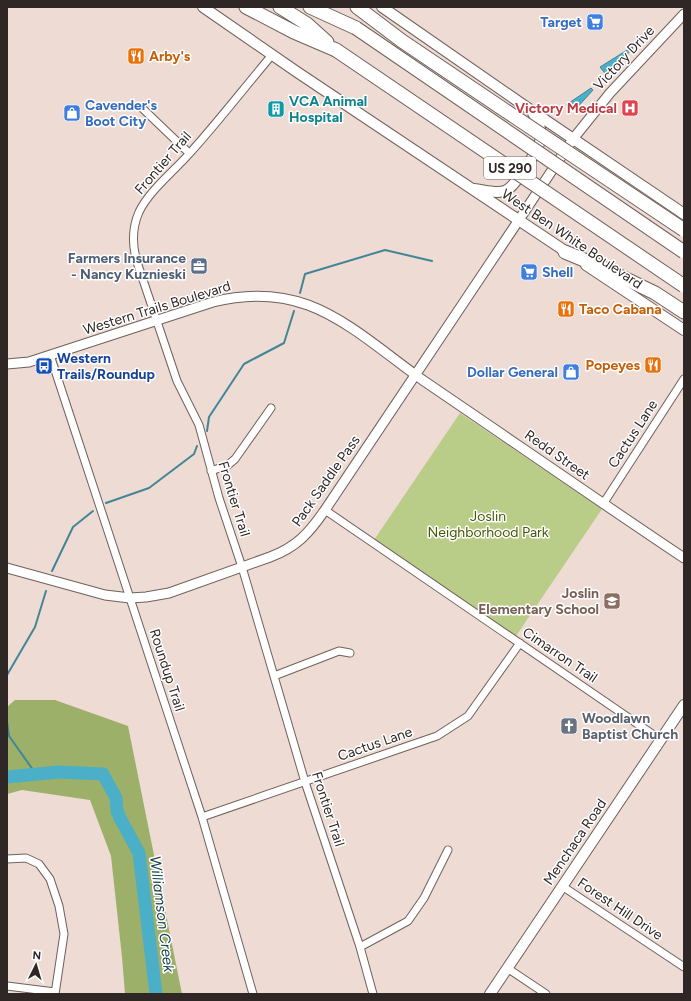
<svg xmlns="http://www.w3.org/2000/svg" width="691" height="1001" font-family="Figtree,sans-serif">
  <rect width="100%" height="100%" fill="#eedbd4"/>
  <path fill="#b9cd88" d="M460,413L602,509L516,636L374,540Z"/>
  <path fill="#9cb069" d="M15,700H55L128,726L182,994H125L122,957L111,856L90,800L22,790L7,794V707Z"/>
  <path fill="#4bafc7" stroke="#428696" d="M632,47L633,48L607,76L600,67Z
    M591,88L593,90L574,111L566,105Z"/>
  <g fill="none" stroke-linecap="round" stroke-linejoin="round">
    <path stroke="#428696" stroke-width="2" d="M300,293L305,274L385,250L432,261
      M207,431L209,417L244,364L284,343L294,311
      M106,503L149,488L194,454L197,446
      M52,571L73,527L93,511
      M7,675L35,627L46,591
      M7,722L9,736L36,774"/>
    <path stroke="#4bafc7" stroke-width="13" d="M7,777L59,772L103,774L116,798L117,811L121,820L139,853L156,994"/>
    <defs>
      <path id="minor" d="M272,55C244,88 218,122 189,154C174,171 149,191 139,212C132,228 132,245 137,262L177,381L199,425L202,436L219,498L242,567L305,782L360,947L373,994
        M142,108L189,153
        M50,355L202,817L253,994
        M211,471L228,465L235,459L271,408
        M603,504L684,379
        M325,510L661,740
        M274,676L339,651L350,653
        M202,817L437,736L468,716L520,643
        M7,859L26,858L39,864L50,879L59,906L64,934L55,994
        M562,886L684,967
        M360,947L408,921L424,898L448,850
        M507,968L546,994
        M7,986L55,992"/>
      <path id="tertiary" d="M7,364L29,362L213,302C245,294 277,294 308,305C349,320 388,356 424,381C511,440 597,500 684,558
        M7,568L105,595L130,598L146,597L169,593L270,557C297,547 309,533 325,510L573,139L610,93L684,14"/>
      <path id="secondary" d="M203,7L297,72L571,255
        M382,7L532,111L684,214
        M474,189C484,190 496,194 505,191C515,187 541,147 541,136C541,127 537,121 533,113
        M586,265L684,330
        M490,994L684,705"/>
      <path id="motorway" d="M246,7L294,32L336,50
        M280,7L307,24L327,42
        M310,7L356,28
        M357,7L402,41L500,107
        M565,252L601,267L655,293L684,312"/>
    </defs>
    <use href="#minor" stroke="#70605a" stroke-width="9"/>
    <use href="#tertiary" stroke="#70605a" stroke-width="11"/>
    <use href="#secondary" stroke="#70605a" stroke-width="12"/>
    <use href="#motorway" stroke="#70605a" stroke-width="15"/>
    <use href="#minor" stroke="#fff" stroke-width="7"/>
    <use href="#tertiary" stroke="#fff" stroke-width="9"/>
    <use href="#secondary" stroke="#fff" stroke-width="10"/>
    <use href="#motorway" stroke="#fff" stroke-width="13"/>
    <defs>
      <path id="motorway-bridge" d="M356,28L684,252
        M336,50L684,286
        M500,107L684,230"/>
    </defs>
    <use href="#motorway-bridge" stroke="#70605a" stroke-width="15" stroke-linecap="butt"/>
    <use href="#motorway-bridge" stroke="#fff" stroke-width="13"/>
  </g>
  <defs>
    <symbol id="supermarket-square" viewBox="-11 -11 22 22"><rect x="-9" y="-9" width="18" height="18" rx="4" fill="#3f7fe0" stroke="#fff"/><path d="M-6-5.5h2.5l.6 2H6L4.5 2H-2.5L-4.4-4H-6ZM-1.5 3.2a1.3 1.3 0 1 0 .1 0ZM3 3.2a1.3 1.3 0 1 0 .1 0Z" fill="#fff"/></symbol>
    <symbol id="restaurant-square" viewBox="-11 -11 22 22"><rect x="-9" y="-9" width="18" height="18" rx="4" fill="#e8710a" stroke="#fff"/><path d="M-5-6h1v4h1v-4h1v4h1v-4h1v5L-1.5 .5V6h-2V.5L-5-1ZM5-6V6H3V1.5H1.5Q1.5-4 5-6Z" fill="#fff"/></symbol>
    <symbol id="hospital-square" viewBox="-11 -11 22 22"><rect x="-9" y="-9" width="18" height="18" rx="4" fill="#e0444e" stroke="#fff"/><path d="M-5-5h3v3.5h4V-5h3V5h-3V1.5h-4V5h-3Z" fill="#fff"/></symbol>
    <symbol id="building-square" viewBox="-11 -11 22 22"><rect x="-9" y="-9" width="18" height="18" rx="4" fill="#0f9aa8" stroke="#fff"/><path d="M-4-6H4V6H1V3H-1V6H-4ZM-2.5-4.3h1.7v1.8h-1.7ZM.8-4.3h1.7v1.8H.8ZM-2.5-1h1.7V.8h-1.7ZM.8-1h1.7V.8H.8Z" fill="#fff"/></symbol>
    <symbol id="shop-square" viewBox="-11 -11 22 22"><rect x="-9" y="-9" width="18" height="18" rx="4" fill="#3f7fe0" stroke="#fff"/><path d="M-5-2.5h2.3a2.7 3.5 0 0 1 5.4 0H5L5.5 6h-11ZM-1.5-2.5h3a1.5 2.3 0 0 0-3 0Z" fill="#fff"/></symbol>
    <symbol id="office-square" viewBox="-11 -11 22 22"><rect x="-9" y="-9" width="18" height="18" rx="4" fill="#5c6f8a" stroke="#fff"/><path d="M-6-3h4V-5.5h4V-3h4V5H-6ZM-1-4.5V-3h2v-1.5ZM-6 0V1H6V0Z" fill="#fff"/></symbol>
    <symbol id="bus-square" viewBox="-11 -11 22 22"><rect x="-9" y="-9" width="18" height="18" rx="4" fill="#1a4fb4" stroke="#fff"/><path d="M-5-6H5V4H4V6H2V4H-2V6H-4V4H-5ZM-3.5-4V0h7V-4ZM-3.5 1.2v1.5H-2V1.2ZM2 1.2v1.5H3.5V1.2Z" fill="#fff"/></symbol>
    <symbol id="school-square" viewBox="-11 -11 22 22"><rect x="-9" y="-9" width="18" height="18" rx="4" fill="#8d6e63" stroke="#fff"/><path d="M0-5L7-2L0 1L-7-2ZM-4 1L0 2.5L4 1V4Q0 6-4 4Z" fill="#fff"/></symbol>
    <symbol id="church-square" viewBox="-11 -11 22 22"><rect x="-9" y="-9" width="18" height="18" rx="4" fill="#6b7280" stroke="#fff"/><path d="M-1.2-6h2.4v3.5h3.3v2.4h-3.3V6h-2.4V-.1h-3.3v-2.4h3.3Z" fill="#fff"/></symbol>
  </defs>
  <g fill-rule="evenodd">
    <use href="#supermarket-square" x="585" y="12" width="20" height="20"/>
    <use href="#restaurant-square" x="126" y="46" width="20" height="20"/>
    <use href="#hospital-square" x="620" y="98" width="20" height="20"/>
    <use href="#building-square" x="266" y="99" width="20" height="20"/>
    <use href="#shop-square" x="62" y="103" width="20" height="20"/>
    <use href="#office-square" x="189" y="256" width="20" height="20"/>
    <use href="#supermarket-square" x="519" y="262" width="20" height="20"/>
    <use href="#restaurant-square" x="556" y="299" width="20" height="20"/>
    <use href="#restaurant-square" x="643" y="355" width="20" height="20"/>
    <use href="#bus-square" x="34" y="356" width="20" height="20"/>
    <use href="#shop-square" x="561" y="362" width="20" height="20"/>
    <use href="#school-square" x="602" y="591" width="20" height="20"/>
    <use href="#church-square" x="559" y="716" width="20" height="20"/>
  </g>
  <g text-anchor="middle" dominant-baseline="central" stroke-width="3" stroke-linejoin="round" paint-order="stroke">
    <rect fill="#fff" stroke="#6d6866" stroke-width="1" x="484" y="157" width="52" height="22" rx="3"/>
    <g font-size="13" font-weight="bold" fill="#2e2725">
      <text x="510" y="168">US 290</text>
    </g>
    <g font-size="14" font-weight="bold" fill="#366cbe" stroke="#fff" text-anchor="end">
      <text x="582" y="22">Target</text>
      <text x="85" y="105" text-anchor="start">Cavender's<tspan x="85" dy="16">Boot City</tspan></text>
      <text x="542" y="272" text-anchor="start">Shell</text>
      <text x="558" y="372">Dollar General</text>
    </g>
    <g font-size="14" font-weight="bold" fill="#c56008" stroke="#fff" text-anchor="start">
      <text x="149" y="56">Arby's</text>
      <text x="579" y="309">Taco Cabana</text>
      <text x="640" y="365" text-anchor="end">Popeyes</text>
    </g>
    <g font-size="14" fill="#2e2725" stroke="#fff">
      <text transform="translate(624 58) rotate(-47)">Victory Drive</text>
      <text transform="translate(163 163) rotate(-49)">Frontier Trail</text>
      <text transform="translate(572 239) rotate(34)">West Ben White Boulevard</text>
      <text transform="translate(157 308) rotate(-17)">Western Trails Boulevard</text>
      <text transform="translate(633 434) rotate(-57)">Cactus Lane</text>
      <text transform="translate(557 455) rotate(35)">Redd Street</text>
      <text transform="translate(326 481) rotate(-55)">Pack Saddle Pass</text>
      <text transform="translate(234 499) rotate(73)">Frontier Trail</text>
      <text transform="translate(560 655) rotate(34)">Cimarron Trail</text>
      <text transform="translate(167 670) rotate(72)">Roundup Trail</text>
      <text transform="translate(375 744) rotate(-19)">Cactus Lane</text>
      <text transform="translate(328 809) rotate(72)">Frontier Trail</text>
      <text transform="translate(575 842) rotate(-56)">Menchaca Road</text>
      <text transform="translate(620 909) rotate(34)">Forest Hill Drive</text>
    </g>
    <g font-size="14" font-weight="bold" fill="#0d838f" stroke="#fff" text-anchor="start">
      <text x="289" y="101">VCA Animal<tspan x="289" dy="16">Hospital</tspan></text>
    </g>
    <g font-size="14" font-weight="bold" fill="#be3a42" stroke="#fff" text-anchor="end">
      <text x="617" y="108">Victory Medical</text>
    </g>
    <g font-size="14" font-weight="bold" fill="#4e5e75" stroke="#fff" text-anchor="end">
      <text x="186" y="258">Farmers Insurance<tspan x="186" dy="16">- Nancy Kuznieski</tspan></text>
    </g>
    <g font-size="14" font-weight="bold" fill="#164399" stroke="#fff" text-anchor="start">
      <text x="57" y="358">Western<tspan x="57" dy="16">Trails/Roundup</tspan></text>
    </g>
    <g font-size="14" fill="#465703" stroke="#fff">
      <text x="488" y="516">Joslin<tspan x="488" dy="16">Neighborhood Park</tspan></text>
    </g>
    <g font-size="14" font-weight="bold" fill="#785e54" stroke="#fff" text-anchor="end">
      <text x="599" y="593">Joslin<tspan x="599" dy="16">Elementary School</tspan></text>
    </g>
    <g font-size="14" font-weight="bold" fill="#5b616d" stroke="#fff" text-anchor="start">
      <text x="582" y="718">Woodlawn<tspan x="582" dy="16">Baptist Church</tspan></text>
    </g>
    <g font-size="15" font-style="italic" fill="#14414b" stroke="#fff">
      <text transform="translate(162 914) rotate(83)">Williamson Creek</text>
    </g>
  </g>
  <rect width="691" height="1001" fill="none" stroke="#2e2725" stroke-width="16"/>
  <g transform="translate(36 965) rotate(5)" stroke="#ffffff" stroke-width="3" paint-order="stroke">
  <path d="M0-3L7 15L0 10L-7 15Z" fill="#2e2725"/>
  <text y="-6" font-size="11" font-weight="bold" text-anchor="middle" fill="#2e2725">N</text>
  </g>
</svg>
